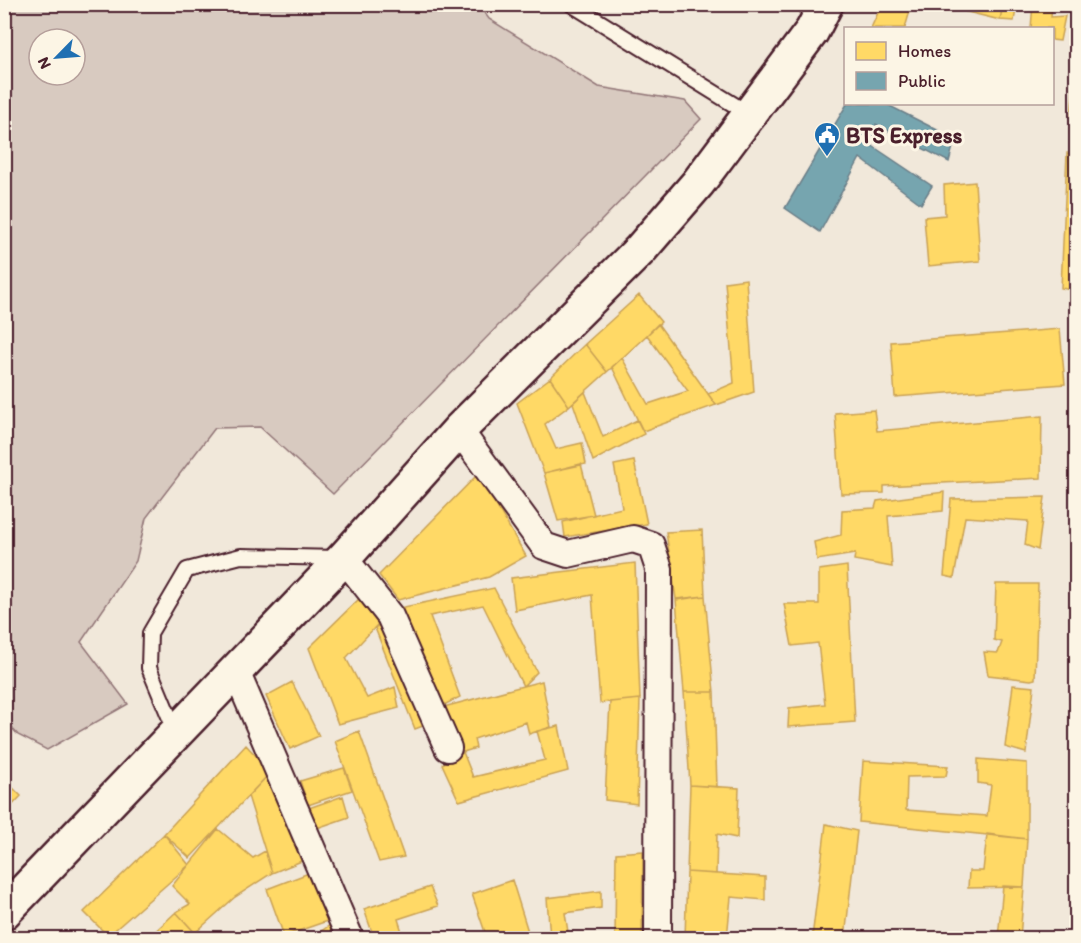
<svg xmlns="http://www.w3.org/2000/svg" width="1081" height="943" font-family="Itim,sans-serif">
  <rect width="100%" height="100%" fill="#f1e8da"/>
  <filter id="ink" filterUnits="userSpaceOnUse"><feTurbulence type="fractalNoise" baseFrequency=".0167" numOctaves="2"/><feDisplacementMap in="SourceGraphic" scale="12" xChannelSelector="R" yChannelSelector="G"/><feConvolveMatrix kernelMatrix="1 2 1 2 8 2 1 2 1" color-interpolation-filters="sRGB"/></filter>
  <g filter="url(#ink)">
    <path fill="#d8cac0" stroke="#917476" stroke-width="1.5" fill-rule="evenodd" d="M5,4L479,5L489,19L599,87L685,101L701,119L333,494L260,427L215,428L146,518L136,561L81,642L128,704L47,750L18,735L5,720ZM39,39H75V75H39Z"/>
    <path fill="#ffd966" stroke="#c9a154" stroke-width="1.5" d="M882,4H894L910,11L905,28H871Z
      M935,4H1003L1000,20Z
      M1003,4H1017L1014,21L1000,20Z
      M1033,4H1052L1051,17L1065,16L1060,41L1052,40V28H1031Z
      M1076,55V134H1070Z
      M1067,153L1076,154V291L1061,288Z
      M975,182L980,261L928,266L924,217L945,215L944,185Z
      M746,279L754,392L716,405L708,394L734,383L725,282Z
      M639,295L661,322L607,372L585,344Z
      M658,324L716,405L643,431L612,367L622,358L648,404L688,391L647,335Z
      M1060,329L1065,384L895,397L891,342Z
      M585,344L607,372L569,406L550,378Z
      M550,378L569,406L545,424L556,449L582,443L586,464L544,473L517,403Z
      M585,392L603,437L637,420L644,434L593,461L573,403Z
      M874,410L877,431L1042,416L1041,478L884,486V493L841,494L835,413Z
      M634,461L647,524L565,537L563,522L622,508L614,465Z
      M581,464L594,515L558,521L544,473Z
      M478,474L526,556L489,577L398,600L379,575Z
      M944,492L943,511L888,516L892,567L854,560L855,554L817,560L814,542L841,535L842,510L875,508L877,501Z
      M1045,497L1038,550L1025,545L1028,521L965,517L954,578L944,576L951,499Z
      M702,530L705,596L676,599L666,532Z
      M635,563L640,699L600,703L592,595L515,610L511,578Z
      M847,566L855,722L788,727L789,708L825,704L818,643L792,646L784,604H819V570Z
      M996,584H1038L1035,679L1031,680L988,675L984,652L998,653L1002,642L994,640Z
      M494,588L537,672L523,686L483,605L430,616L460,697L436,709L399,608Z
      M705,596L714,692H684L676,600Z
      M359,599L378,624L346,658L367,698L395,687L399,708L338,724L309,648Z
      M385,620L428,724L415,729L375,628Z
      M542,681L551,727L529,734L526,722L474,739L476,748L454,755L436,709Z
      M292,682L319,736L290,749L266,696Z
      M1013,685L1034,687L1026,753L1005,747Z
      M684,692H714L717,787L690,785Z
      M640,699L637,804L605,800L610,702Z
      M559,726L568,771L459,801L442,764L463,752L473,777L545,760L537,731Z
      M359,731L404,857L379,862L335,741Z
      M246,745L271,772L190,858L164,834Z
      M978,759L1027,763V839L859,822L863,761L948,766L946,776L907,777L906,810L987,816L991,785L978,783Z
      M344,768L352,790L308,805L300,781Z
      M271,772L304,860L272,873L248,796Z
      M4,779L21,796L4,814Z
      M690,785L739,788L737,838L717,834L716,874L687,872Z
      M343,796L349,817L314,829L306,809Z
      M826,824L857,831L845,938H812Z
      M218,829L253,858L265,851L272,873L235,897L195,933L176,912L190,904L172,886Z
      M164,834L189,865L108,936L84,912Z
      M987,834L1027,839L1024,887L968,888L969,871H983Z
      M643,851L642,938H615L616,853Z
      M314,871L330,920L284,936L267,889Z
      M687,872L765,877V900L731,897L727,938H685Z
      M512,880L530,938H487L472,894Z
      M1003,886L1024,887L1020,938H998Z
      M430,887L438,906L398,919L404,938H374L364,909Z
      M601,891V908L565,913L569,938H550L547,898Z
      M176,912L200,938H148Z
      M333,923L339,938H318L317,934Z"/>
    <path fill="#76a5af" stroke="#697d87" stroke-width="1.5" d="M847,104H886L955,139L949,162L876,124L871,145L932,186L921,204L860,158L820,232L785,208Z"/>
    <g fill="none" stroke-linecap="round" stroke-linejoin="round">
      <defs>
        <path id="lane" d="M571,4L749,114
          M176,733L149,668L150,633L187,570L241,556L339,558"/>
        <path id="street" d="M459,430L544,546L568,554L633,539L651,545L659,569L658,938
          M344,558L390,616L448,748
          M235,669L350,938"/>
        <path id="secondary" d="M4,912L344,558L459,430L640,250L698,183L812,31L826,4"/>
      </defs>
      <use href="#lane" stroke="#4a1f2b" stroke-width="18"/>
      <use href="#street" stroke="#4a1f2b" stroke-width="30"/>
      <use href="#secondary" stroke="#4a1f2b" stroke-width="38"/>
      <use href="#lane" stroke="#fcf5e5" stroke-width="14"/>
      <use href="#street" stroke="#fcf5e5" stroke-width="26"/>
      <use href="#secondary" stroke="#fcf5e5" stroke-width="33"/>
    </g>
  </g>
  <defs>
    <symbol id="civic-pin" viewBox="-11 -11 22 30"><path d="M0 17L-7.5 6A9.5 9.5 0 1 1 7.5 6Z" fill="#1f6fb2" stroke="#fcf5e5"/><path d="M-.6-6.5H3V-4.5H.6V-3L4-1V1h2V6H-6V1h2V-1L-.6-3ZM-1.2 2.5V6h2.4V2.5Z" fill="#fff"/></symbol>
  </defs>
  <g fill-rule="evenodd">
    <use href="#civic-pin" x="812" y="120" width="30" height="40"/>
  </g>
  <g text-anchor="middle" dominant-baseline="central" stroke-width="6" stroke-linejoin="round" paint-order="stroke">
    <g font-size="22" font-weight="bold" fill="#4a1f2b" stroke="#fcf5e5" text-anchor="start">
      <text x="846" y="135">BTS Express</text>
    </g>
  </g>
  <rect width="1081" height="943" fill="none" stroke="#fcf5e5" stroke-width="24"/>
  <rect x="12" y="12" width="1057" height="919" fill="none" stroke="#4a1f2b" stroke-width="2" filter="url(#ink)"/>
  <rect x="844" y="27" width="210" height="78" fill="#fcf5e5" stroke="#b59f9b" stroke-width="1.5"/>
  <rect x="856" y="42" width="30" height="18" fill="#ffd966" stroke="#b59f9b" stroke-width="1.5"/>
  <text x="898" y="57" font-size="18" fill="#4a1f2b">Homes</text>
  <rect x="856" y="72" width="30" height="18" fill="#76a5af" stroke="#b59f9b" stroke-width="1.5"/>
  <text x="898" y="87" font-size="18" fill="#4a1f2b">Public</text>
  <g transform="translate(57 57) rotate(245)"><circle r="28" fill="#fcf5e5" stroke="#b59f9b" stroke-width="1.5"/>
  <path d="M0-4.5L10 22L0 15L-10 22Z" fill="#1f6fb2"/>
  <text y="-9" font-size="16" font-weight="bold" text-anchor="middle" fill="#4a1f2b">N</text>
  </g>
</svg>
